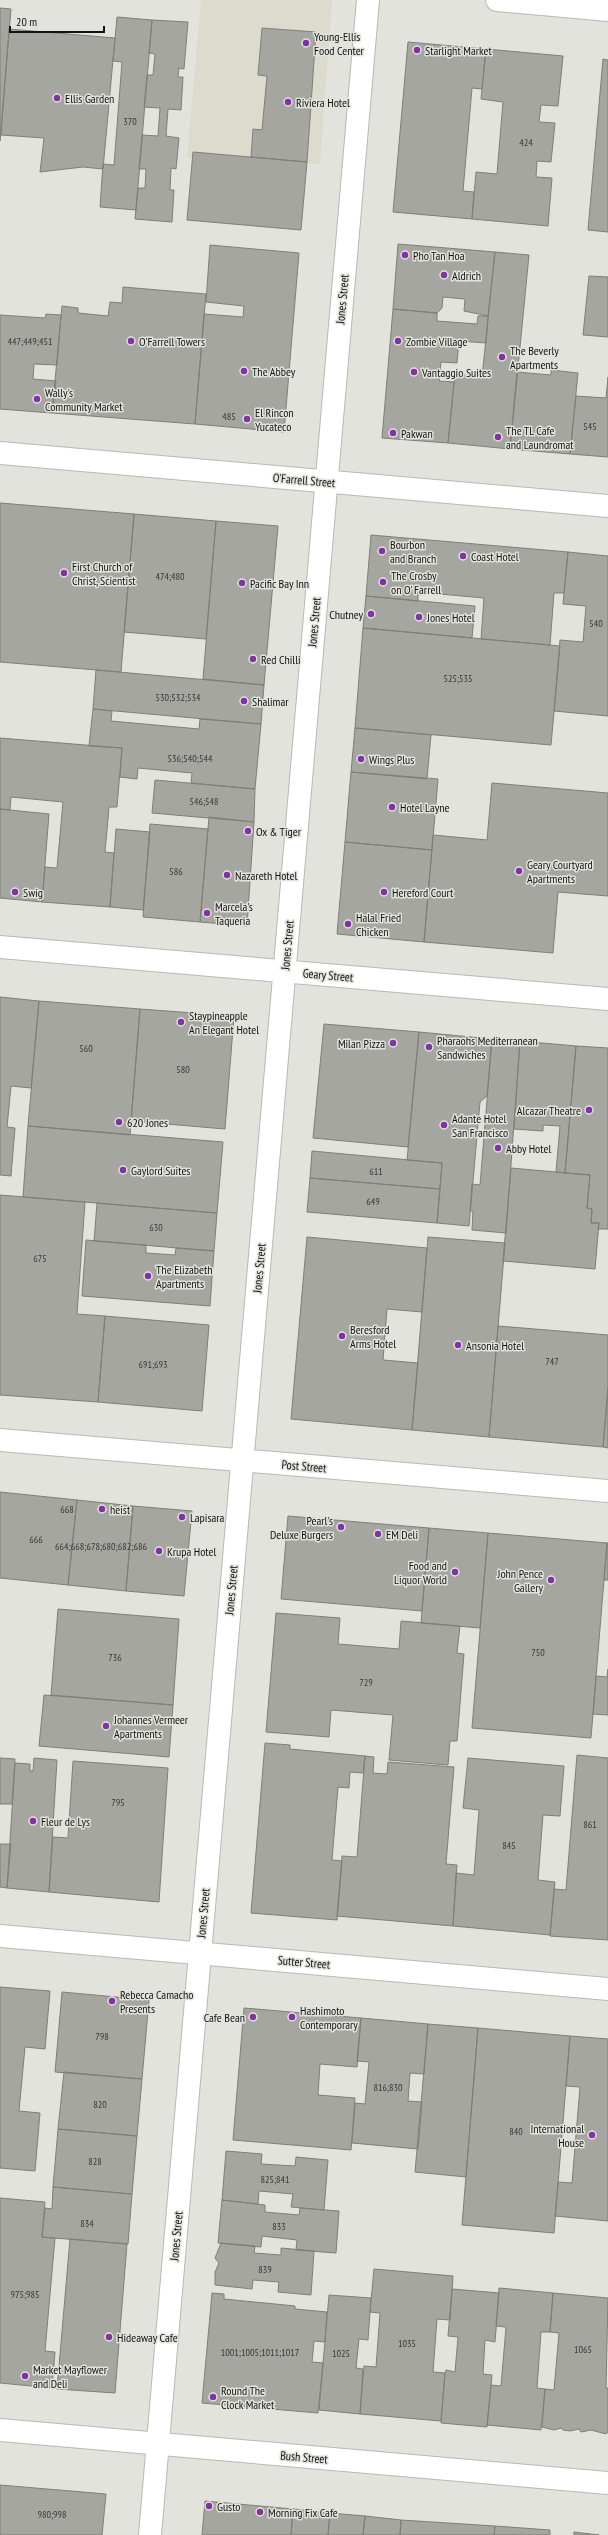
<svg xmlns="http://www.w3.org/2000/svg" width="608" height="2535" font-family="'PT Sans Narrow',sans-serif">
  <rect width="100%" height="100%" fill="#e3e3dd"/>
  <path fill="#dcdbcd" d="M201,0H332L320,164L187,158Z"/>
  <path fill="#a6a6a0" stroke="#7f7f79" d="M0,8L11,9L0,141Z
    M117,17L152,20L136,210L100,207L103,164L114,165L122,62L113,61Z
    M152,20L188,22L184,69L179,68L178,77H183L181,110L168,109L166,136L179,138L176,169L171,168L170,190H174L172,222L135,219L138,188H145L146,169H139L142,135L158,136L160,108L144,107L147,75H153L155,54L149,53Z
    M262,28L316,32L307,162L251,157L253,129L262,130L267,76L258,75Z
    M9,29L115,38L103,169L83,167L40,172L44,138L1,135Z
    M408,42L486,49L482,89L472,88L463,191L474,192L472,219L393,212Z
    M486,49L563,56L558,106L541,105L539,122L555,123L551,162L537,161L536,177L552,178L548,226L472,219L476,172L497,174L503,102L481,99Z
    M603,59L608,60V232L588,230Z
    M193,152L307,162L301,230L187,220Z
    M398,244L495,252L488,316L464,311L465,299L443,297L442,308L437,313L393,309Z
    M210,245L299,253L284,432L195,424L204,314L243,317L244,306L206,302Z
    M495,252L529,255L510,449L448,443L455,374L482,377Z
    M589,276L608,277V337L583,335Z
    M123,287L206,294L195,424L52,413L62,306L78,308V313L108,316L110,302L122,303Z
    M393,309L437,313V321L477,324L478,316H488L486,343L459,341L457,363L441,362L439,381L454,382L448,443L382,438Z
    M46,314L61,315L57,365L34,364L33,379L56,381L52,413L0,409V315L45,318Z
    M551,370L578,373L570,454L510,449L517,372L551,375Z
    M608,377V457L570,454L576,396L606,398Z
    M0,503L134,514L121,672L0,662Z
    M134,514L216,521L206,639L124,632Z
    M216,521L278,526L264,685L203,679Z
    M371,535L568,552L564,593H554L550,645L481,639L484,598L418,592V601L366,596Z
    M568,552L608,556V716L554,711L560,640L583,642L586,606L563,604Z
    M366,596L475,606L472,638L363,628Z
    M363,628L560,646L551,745L355,728Z
    M96,670L264,685L261,724L93,709Z
    M93,709L112,711L111,721L199,729L200,719L261,724L255,789L191,783L192,773L138,768L137,779L120,777L122,748L89,746Z
    M355,728L431,735L427,779L351,772Z
    M0,738L122,748L117,807H109L105,852L114,853L110,907L42,902L45,867L57,868L63,802L11,797L10,810L0,809Z
    M351,772L438,779L432,850L345,842Z
    M155,780L255,789L254,822L152,813Z
    M492,783L608,793V896L558,892L553,953L424,942L433,835L487,840Z
    M0,809L49,814L42,902L0,898Z
    M209,817L254,822L247,926L200,922Z
    M150,824L208,829L200,922L143,917Z
    M116,829L150,832L143,910L110,907Z
    M345,842L432,850L424,942L337,934Z
    M0,997L39,1001L31,1088L11,1086L7,1127L15,1128L11,1176L0,1175Z
    M39,1001L140,1009L130,1135L28,1126Z
    M140,1009L234,1016L225,1129L131,1121Z
    M324,1024L419,1032L408,1147L313,1138Z
    M419,1032L492,1039L487,1096L480,1102L469,1226L437,1223L442,1163L407,1160Z
    M492,1039L520,1041L506,1233L472,1230L473,1211H470L472,1184L480,1185Z
    M520,1041L576,1046L565,1173L556,1172L560,1126L543,1125V1131L514,1129Z
    M576,1046L608,1048V1229H598L599,1223H591L592,1209L587,1208L590,1175L565,1173Z
    M28,1126L223,1142L217,1213L23,1197Z
    M312,1151L442,1163L440,1189L310,1178Z
    M511,1168L590,1175L587,1208L592,1209L591,1223H599L595,1269L503,1261Z
    M310,1178L440,1189L437,1223L307,1212Z
    M0,1195L85,1202L77,1314L105,1316L98,1402L0,1395Z
    M97,1203L217,1213L214,1251L94,1241Z
    M307,1237L427,1248L422,1312L387,1309L383,1360L418,1363L412,1430L291,1419Z
    M428,1237L505,1243L489,1437L412,1430Z
    M86,1240L146,1245V1253L175,1255L176,1248L214,1251L210,1306L82,1296Z
    M105,1316L209,1325L202,1411L98,1402Z
    M498,1326L608,1335V1388L603,1447L489,1437Z
    M608,1388V1448L603,1447Z
    M0,1492L77,1500L68,1585L0,1578Z
    M77,1500L133,1506L126,1591L68,1585Z
    M133,1506L192,1511L184,1596L126,1591Z
    M288,1516L429,1528L422,1611L281,1599Z
    M429,1528L488,1533L480,1628L421,1623Z
    M488,1533L607,1543L591,1738L472,1728Z
    M607,1543H608V1580H604Z
    M58,1609L179,1619L173,1705L51,1695Z
    M276,1613L340,1618L338,1644L399,1649L401,1621L460,1626L457,1653L464,1654L457,1741H450L448,1765L389,1760L393,1715L331,1710L329,1737L266,1732Z
    M608,1669V1715L593,1714L596,1676L607,1677Z
    M44,1695L173,1705L169,1757L39,1746Z
    M265,1743L290,1745V1749L365,1756L363,1773L350,1772L349,1788L338,1787L332,1860L342,1861L337,1920L251,1913Z
    M577,1755L608,1758V1940L550,1936L554,1889L566,1890Z
    M365,1756L374,1757L373,1773L387,1774L388,1762L454,1767L446,1864L457,1865L453,1926L337,1916L342,1856L357,1857Z
    M0,1758L15,1759L12,1804H0Z
    M34,1758L57,1760L49,1892L7,1888L15,1763L30,1764V1771H33Z
    M468,1758L564,1766L560,1816L543,1815L538,1880L555,1882L550,1935L453,1926L456,1873L474,1875L479,1810L463,1808Z
    M73,1761L168,1768L159,1902L49,1892L53,1837L68,1838Z
    M0,1844H11L7,1888L0,1887Z
    M0,1987L50,1991L45,2049L25,2047L19,2111L40,2113L35,2171L0,2168Z
    M62,1992L149,2000L142,2079L55,2072Z
    M244,2008L361,2018L357,2067L320,2064L318,2095L355,2098L351,2150L233,2140Z
    M361,2018L428,2024L424,2074L410,2073L408,2101L422,2102L418,2149L352,2143L355,2103L365,2104L369,2062L357,2061Z
    M428,2024L478,2028L466,2177L415,2172Z
    M478,2028L570,2036L554,2233L462,2225Z
    M570,2036L608,2039V2221L555,2216L558,2182L572,2183L580,2087L566,2086Z
    M64,2072L142,2079L137,2136L58,2129Z
    M58,2129L137,2136L132,2194L53,2187Z
    M226,2151L262,2154L261,2164L295,2166L296,2157L328,2160L324,2210L291,2207L293,2194L259,2191L258,2204L222,2200Z
    M53,2187L132,2194L128,2244L42,2237L45,2208L52,2209Z
    M0,2198L45,2202L42,2237L55,2238L45,2351L55,2352L52,2388L0,2383Z
    M222,2200L265,2205V2212L299,2215L300,2208L339,2211L336,2253L296,2250L297,2240L262,2236L261,2247L218,2243Z
    M70,2239L127,2244L115,2393L57,2389Z
    M221,2243L255,2246L254,2253L281,2255V2248L314,2251L311,2295L278,2292L279,2282L253,2280L252,2289L215,2285V2272L219,2263L215,2258Z
    M374,2269L453,2276L450,2320L437,2319L433,2372L445,2373L441,2421L360,2414L364,2366L376,2367L380,2313L370,2312Z
    M499,2288L553,2293L550,2332H541L537,2388L545,2389L541,2430L487,2425L491,2385L501,2386L506,2327L496,2326Z
    M452,2289L499,2293L495,2342L485,2340L483,2374L492,2375L487,2427L441,2423L445,2373L446,2370L455,2372L458,2337L448,2336Z
    M212,2293L224,2294V2299L295,2306V2309L327,2312L325,2342L314,2341L312,2362L323,2363L318,2413L202,2403Z
    M553,2293L608,2298L606,2388H608V2432L606,2434L591,2430L581,2432L579,2429L570,2431L563,2430L561,2428L554,2430L542,2427L545,2389L554,2390L559,2333L550,2332Z
    M329,2295L371,2298L368,2340L359,2339L356,2368L363,2369L360,2414L319,2410Z
    M0,2485L106,2494L102,2535H0Z
    M205,2501L293,2509L291,2535H202Z
    M293,2509L330,2513L328,2535H291Z
    M330,2513L365,2516L363,2535H328Z
    M365,2516L401,2520L400,2535H363Z
    M401,2520L495,2526L494,2535H400Z
    M495,2526L550,2530V2535H494Z
    M574,2532L599,2535H574Z"/>
  <g fill="none" stroke-linecap="round" stroke-linejoin="round">
    <defs>
      <path id="street" d="M497,0L608,10
        M0,1936L608,1989"/>
      <path id="secondary" d="M0,453L608,506
        M0,947L608,999
        M0,1440L608,1491
        M0,2430L608,2483
        M150,2535L368,0"/>
    </defs>
    <use href="#street" stroke="#b9b8b2" stroke-width="24"/>
    <use href="#secondary" stroke="#b9b8b2" stroke-width="24"/>
    <use href="#street" stroke="#fff" stroke-width="22"/>
    <use href="#secondary" stroke="#fff" stroke-width="22"/>
  </g>
  <g fill="#8133a4" stroke="#e3e3dd" stroke-width="1.5">
    <circle cx="306" cy="43" r="4"/>
    <circle cx="417" cy="50" r="4"/>
    <circle cx="57" cy="98" r="4"/>
    <circle cx="288" cy="102" r="4"/>
    <circle cx="405" cy="255" r="4"/>
    <circle cx="444" cy="275" r="4"/>
    <circle cx="131" cy="341" r="4"/>
    <circle cx="398" cy="341" r="4"/>
    <circle cx="502" cy="357" r="4"/>
    <circle cx="244" cy="371" r="4"/>
    <circle cx="414" cy="372" r="4"/>
    <circle cx="37" cy="399" r="4"/>
    <circle cx="247" cy="419" r="4"/>
    <circle cx="393" cy="433" r="4"/>
    <circle cx="498" cy="437" r="4"/>
    <circle cx="382" cy="551" r="4"/>
    <circle cx="463" cy="556" r="4"/>
    <circle cx="64" cy="573" r="4"/>
    <circle cx="383" cy="582" r="4"/>
    <circle cx="242" cy="583" r="4"/>
    <circle cx="371" cy="614" r="4"/>
    <circle cx="419" cy="617" r="4"/>
    <circle cx="253" cy="659" r="4"/>
    <circle cx="244" cy="701" r="4"/>
    <circle cx="361" cy="759" r="4"/>
    <circle cx="392" cy="807" r="4"/>
    <circle cx="248" cy="831" r="4"/>
    <circle cx="519" cy="871" r="4"/>
    <circle cx="227" cy="875" r="4"/>
    <circle cx="15" cy="892" r="4"/>
    <circle cx="384" cy="892" r="4"/>
    <circle cx="207" cy="913" r="4"/>
    <circle cx="348" cy="924" r="4"/>
    <circle cx="181" cy="1022" r="4"/>
    <circle cx="393" cy="1043" r="4"/>
    <circle cx="429" cy="1047" r="4"/>
    <circle cx="589" cy="1110" r="4"/>
    <circle cx="119" cy="1122" r="4"/>
    <circle cx="444" cy="1125" r="4"/>
    <circle cx="498" cy="1148" r="4"/>
    <circle cx="123" cy="1170" r="4"/>
    <circle cx="148" cy="1276" r="4"/>
    <circle cx="342" cy="1336" r="4"/>
    <circle cx="458" cy="1345" r="4"/>
    <circle cx="102" cy="1509" r="4"/>
    <circle cx="182" cy="1517" r="4"/>
    <circle cx="341" cy="1527" r="4"/>
    <circle cx="378" cy="1534" r="4"/>
    <circle cx="159" cy="1551" r="4"/>
    <circle cx="455" cy="1572" r="4"/>
    <circle cx="551" cy="1580" r="4"/>
    <circle cx="106" cy="1726" r="4"/>
    <circle cx="33" cy="1821" r="4"/>
    <circle cx="112" cy="2001" r="4"/>
    <circle cx="253" cy="2017" r="4"/>
    <circle cx="292" cy="2017" r="4"/>
    <circle cx="592" cy="2135" r="4"/>
    <circle cx="109" cy="2337" r="4"/>
    <circle cx="25" cy="2376" r="4"/>
    <circle cx="213" cy="2397" r="4"/>
    <circle cx="209" cy="2506" r="4"/>
    <circle cx="260" cy="2512" r="4"/>
  </g>
  <g text-anchor="middle" dominant-baseline="central" stroke-width="3" stroke-linejoin="round" paint-order="stroke">
    <g font-size="10" fill="#373734">
      <text x="130" y="121">370</text>
      <text x="526" y="142">424</text>
      <text x="30" y="341">447;449;451</text>
      <text x="229" y="416">485</text>
      <text x="590" y="426">545</text>
      <text x="170" y="576">474;480</text>
      <text x="596" y="623">540</text>
      <text x="458" y="678">525;535</text>
      <text x="178" y="697">530;532;534</text>
      <text x="190" y="758">536;540;544</text>
      <text x="204" y="801">546;548</text>
      <text x="176" y="871">586</text>
      <text x="86" y="1048">560</text>
      <text x="183" y="1069">580</text>
      <text x="376" y="1171">611</text>
      <text x="373" y="1201">649</text>
      <text x="156" y="1227">630</text>
      <text x="40" y="1258">675</text>
      <text x="552" y="1361">747</text>
      <text x="153" y="1364">691;693</text>
      <text x="67" y="1509">668</text>
      <text x="36" y="1539">666</text>
      <text x="101" y="1546">664;668;678;680;682;686</text>
      <text x="538" y="1652">750</text>
      <text x="115" y="1657">736</text>
      <text x="366" y="1682">729</text>
      <text x="118" y="1802">795</text>
      <text x="590" y="1824">861</text>
      <text x="509" y="1845">845</text>
      <text x="102" y="2036">798</text>
      <text x="388" y="2087">816;830</text>
      <text x="100" y="2104">820</text>
      <text x="516" y="2131">840</text>
      <text x="95" y="2161">828</text>
      <text x="275" y="2179">825;841</text>
      <text x="87" y="2223">834</text>
      <text x="279" y="2226">833</text>
      <text x="265" y="2269">839</text>
      <text x="25" y="2294">975;985</text>
      <text x="407" y="2343">1035</text>
      <text x="583" y="2349">1065</text>
      <text x="260" y="2352">1001;1005;1011;1017</text>
      <text x="341" y="2353">1025</text>
      <text x="52" y="2514">980;998</text>
    </g>
    <g font-size="12" fill="#121210" stroke="#e3e3dd" text-anchor="start">
      <text x="314" y="36">Young-Ellis<tspan x="314" dy="14">Food Center</tspan></text>
      <text x="425" y="50">Starlight Market</text>
      <text x="65" y="98">Ellis Garden</text>
      <text x="296" y="102">Riviera Hotel</text>
      <text x="413" y="255">Pho Tan Hoa</text>
      <text x="452" y="275">Aldrich</text>
      <text x="139" y="341">O'Farrell Towers</text>
      <text x="406" y="341">Zombie Village</text>
      <text x="510" y="350">The Beverly<tspan x="510" dy="14">Apartments</tspan></text>
      <text x="252" y="371">The Abbey</text>
      <text x="422" y="372">Vantaggio Suites</text>
      <text x="45" y="392">Wally's<tspan x="45" dy="14">Community Market</tspan></text>
      <text x="255" y="412">El Rincon<tspan x="255" dy="14">Yucateco</tspan></text>
      <text x="506" y="430">The TL Cafe<tspan x="506" dy="14">and Laundromat</tspan></text>
      <text x="401" y="433">Pakwan</text>
      <text x="390" y="544">Bourbon<tspan x="390" dy="14">and Branch</tspan></text>
      <text x="471" y="556">Coast Hotel</text>
      <text x="72" y="566">First Church of<tspan x="72" dy="14">Christ, Scientist</tspan></text>
      <text x="391" y="575">The Crosby<tspan x="391" dy="14">on O' Farrell</tspan></text>
      <text x="250" y="583">Pacific Bay Inn</text>
      <text x="363" y="614" text-anchor="end">Chutney</text>
      <text x="427" y="617">Jones Hotel</text>
      <text x="261" y="659">Red Chilli</text>
      <text x="252" y="701">Shalimar</text>
      <text x="369" y="759">Wings Plus</text>
      <text x="400" y="807">Hotel Layne</text>
      <text x="256" y="831">Ox &amp; Tiger</text>
      <text x="527" y="864">Geary Courtyard<tspan x="527" dy="14">Apartments</tspan></text>
      <text x="235" y="875">Nazareth Hotel</text>
      <text x="23" y="892">Swig</text>
      <text x="392" y="892">Hereford Court</text>
      <text x="215" y="906">Marcela's<tspan x="215" dy="14">Taqueria</tspan></text>
      <text x="356" y="917">Halal Fried<tspan x="356" dy="14">Chicken</tspan></text>
      <text x="189" y="1015">Staypineapple<tspan x="189" dy="14">An Elegant Hotel</tspan></text>
      <text x="437" y="1040">Pharaohs Mediterranean<tspan x="437" dy="14">Sandwiches</tspan></text>
      <text x="385" y="1043" text-anchor="end">Milan Pizza</text>
      <text x="581" y="1110" text-anchor="end">Alcazar Theatre</text>
      <text x="452" y="1118">Adante Hotel<tspan x="452" dy="14">San Francisco</tspan></text>
      <text x="127" y="1122">620 Jones</text>
      <text x="506" y="1148">Abby Hotel</text>
      <text x="131" y="1170">Gaylord Suites</text>
      <text x="156" y="1269">The Elizabeth<tspan x="156" dy="14">Apartments</tspan></text>
      <text x="350" y="1329">Beresford<tspan x="350" dy="14">Arms Hotel</tspan></text>
      <text x="466" y="1345">Ansonia Hotel</text>
      <text x="110" y="1509">heist</text>
      <text x="190" y="1517">Lapisara</text>
      <text x="333" y="1520" text-anchor="end">Pearl's<tspan x="333" dy="14">Deluxe Burgers</tspan></text>
      <text x="386" y="1534">EM Deli</text>
      <text x="167" y="1551">Krupa Hotel</text>
      <text x="447" y="1565" text-anchor="end">Food and<tspan x="447" dy="14">Liquor World</tspan></text>
      <text x="543" y="1573" text-anchor="end">John Pence<tspan x="543" dy="14">Gallery</tspan></text>
      <text x="114" y="1719">Johannes Vermeer<tspan x="114" dy="14">Apartments</tspan></text>
      <text x="41" y="1821">Fleur de Lys</text>
      <text x="120" y="1994">Rebecca Camacho<tspan x="120" dy="14">Presents</tspan></text>
      <text x="300" y="2010">Hashimoto<tspan x="300" dy="14">Contemporary</tspan></text>
      <text x="245" y="2017" text-anchor="end">Cafe Bean</text>
      <text x="584" y="2128" text-anchor="end">International<tspan x="584" dy="14">House</tspan></text>
      <text x="117" y="2337">Hideaway Cafe</text>
      <text x="33" y="2369">Market Mayflower<tspan x="33" dy="14">and Deli</tspan></text>
      <text x="221" y="2390">Round The<tspan x="221" dy="14">Clock Market</tspan></text>
      <text x="217" y="2506">Gusto</text>
      <text x="268" y="2512">Morning Fix Cafe</text>
    </g>
    <g font-size="12" fill="#121210" stroke="#e3e3dd">
      <text transform="translate(342 299) rotate(-85)">Jones Street</text>
      <text transform="translate(304 480) rotate(5)">O'Farrell Street</text>
      <text transform="translate(314 622) rotate(-85)">Jones Street</text>
      <text transform="translate(287 945) rotate(-85)">Jones Street</text>
      <text transform="translate(328 975) rotate(5)">Geary Street</text>
      <text transform="translate(259 1268) rotate(-85)">Jones Street</text>
      <text transform="translate(304 1466) rotate(5)">Post Street</text>
      <text transform="translate(231 1590) rotate(-85)">Jones Street</text>
      <text transform="translate(203 1913) rotate(-85)">Jones Street</text>
      <text transform="translate(304 1962) rotate(5)">Sutter Street</text>
      <text transform="translate(176 2236) rotate(-85)">Jones Street</text>
      <text transform="translate(304 2457) rotate(5)">Bush Street</text>
    </g>
  </g>
  <path d="M10 26v6h94v-6" fill="none" stroke="#121210" stroke-width="2"/>
  <text x="16" y="26" font-size="12" fill="#121210" stroke="#e3e3dd" stroke-width="3" paint-order="stroke">20 m</text>
</svg>
